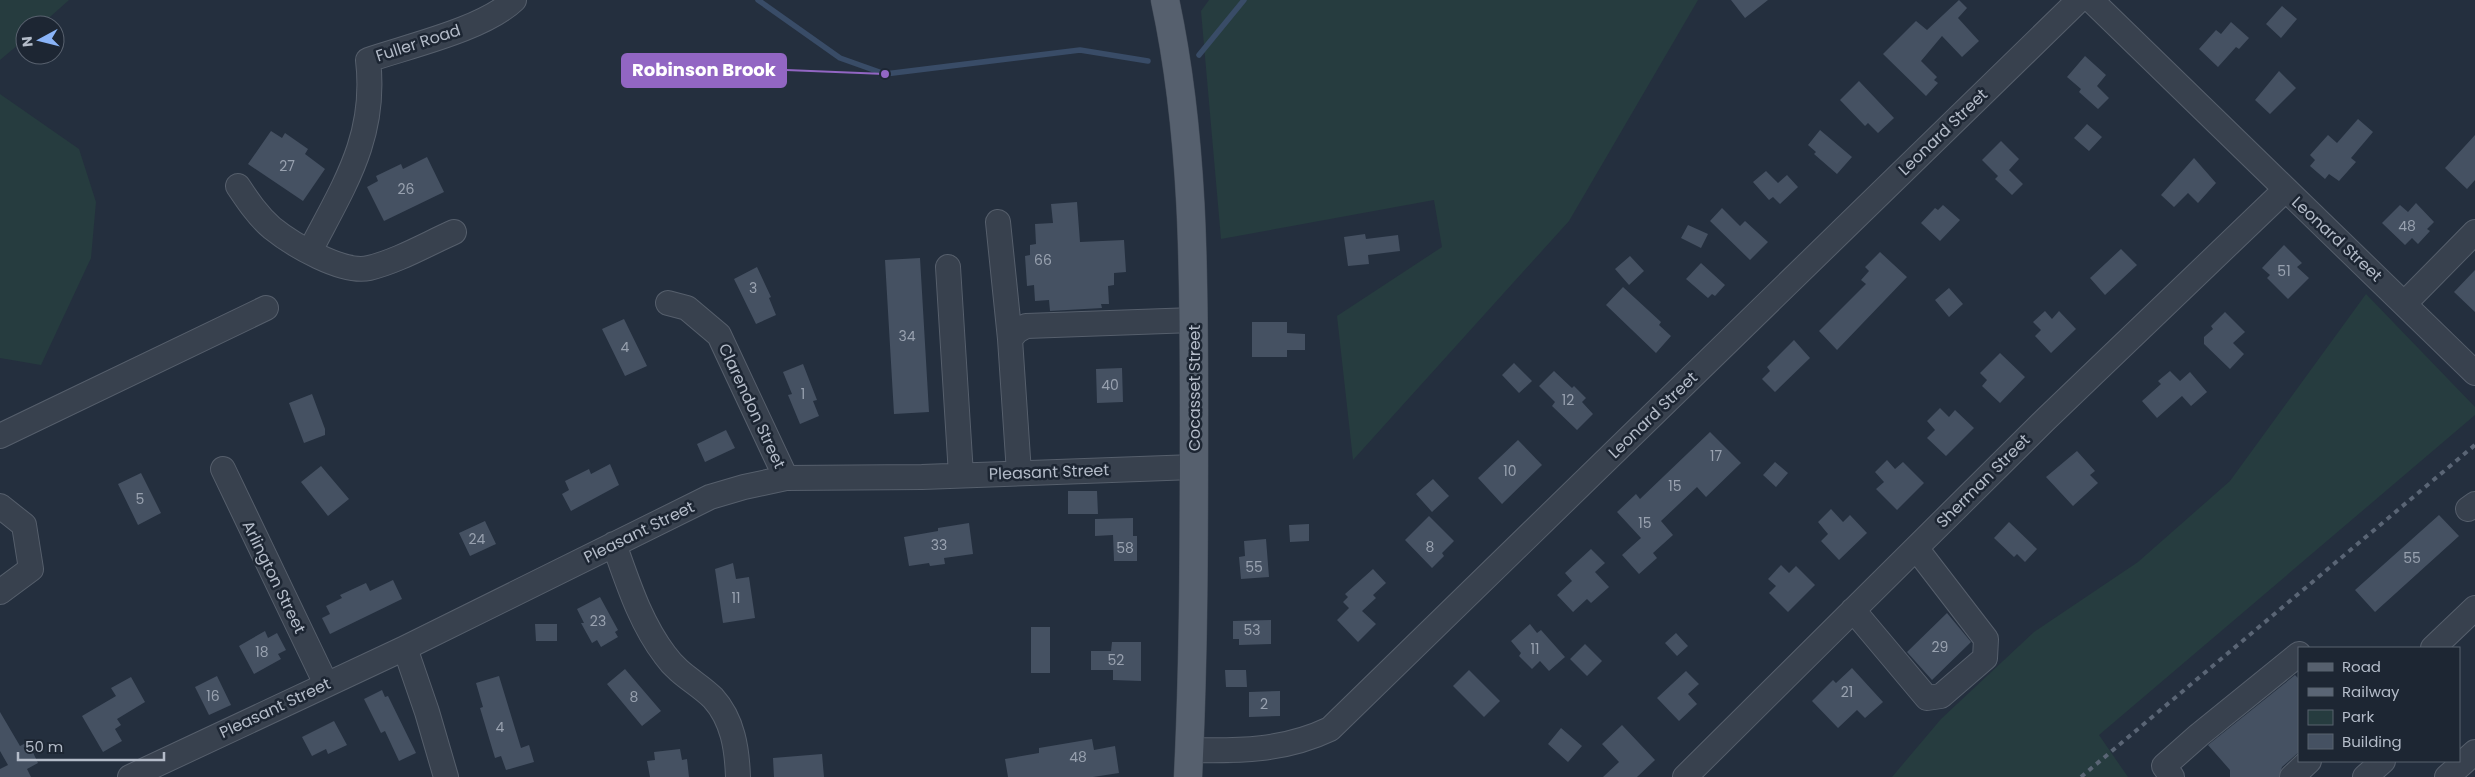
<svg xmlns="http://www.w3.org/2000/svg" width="2475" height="777" font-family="Poppins,sans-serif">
  <rect width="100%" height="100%" fill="#242f3e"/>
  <path fill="#263c3f" d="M0,0H69L41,25H25V39L0,60Z
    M1209,0H1698L1569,221L1353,460L1337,316L1442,247L1434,200L1221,239L1201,11Z
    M0,94L79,149L96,202L91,258L41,365L0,358Z
    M2366,294L2475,407V415L2099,735L2128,777H1892L1941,719L2034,632L2138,562L2230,481Z"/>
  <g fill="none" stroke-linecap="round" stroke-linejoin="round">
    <path stroke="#394c67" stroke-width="5.5" d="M758,0L840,58L885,74L1080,50L1148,61
      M1199,55L1244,0"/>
  </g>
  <path fill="#455162" d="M1731,0H1768L1745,18Z
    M1959,0L1967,8L1958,18L1979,41L1962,57L1942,36L1921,61L1937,77L1934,80L1938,83L1926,96L1883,54L1916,21L1927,30Z
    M2282,6L2297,19L2281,38L2266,24Z
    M2231,22L2249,38L2239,49L2236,47L2218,67L2199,49L2216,30L2221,34Z
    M2085,56L2106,75L2097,86L2109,98L2098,109L2079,92L2081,89L2067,77Z
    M2279,71L2296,88L2270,114L2255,100Z
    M1859,81L1894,118L1878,133L1868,123L1865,126L1840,100Z
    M2358,119L2373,132L2351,158L2356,162L2339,181L2329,174L2325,179L2310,166L2315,160L2310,155L2328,135L2337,143Z
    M2087,124L2102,137L2089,151L2074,138Z
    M1820,130L1852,157L1837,174L1814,154L1816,152L1808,145Z
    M271,131L282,138L285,133L308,149L305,154L325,169L303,201L248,164Z
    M2475,135V180L2467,189L2445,168Z
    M2001,141L2019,159L2009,170L2023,184L2012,195L1995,179L1998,176L1982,160Z
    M427,157L444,192L384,221L367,187L378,181L376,176L401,164L403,169Z
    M2194,158L2216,183L2198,203L2188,193L2174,207L2161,195Z
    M1766,171L1778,183L1787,175L1798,187L1780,204L1773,197L1769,200L1753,182Z
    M1077,202L1080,242L1124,240L1126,272L1114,273V285L1108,286L1109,304H1101L1102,308L1050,311L1049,300L1035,301L1034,285L1027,286L1025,256L1030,255V245L1036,244L1035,224L1053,223L1051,204Z
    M2416,203L2434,222L2427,229L2430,231L2418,244L2412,238L2405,245L2382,223L2400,205L2408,212Z
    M1943,205L1960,220L1940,241L1921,223L1935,208L1938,210Z
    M1722,208L1740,226L1745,221L1768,242L1750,260L1710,221Z
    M1688,225L1708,234L1701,248L1681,238Z
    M1365,234L1366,239L1398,235L1400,251L1368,255L1369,264L1348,266L1344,237Z
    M2284,245L2302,263L2297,267L2309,278L2288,299L2267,278L2270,275L2262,268Z
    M2121,249L2137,265L2105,295L2090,278Z
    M1880,252L1907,277L1837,350L1819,331L1866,284L1861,280L1869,271L1865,267Z
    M1630,256L1644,271L1629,285L1615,269Z
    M920,258L929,412L894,414L885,260Z
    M1701,263L1725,285L1715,296L1712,294L1708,298L1686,279Z
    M757,267L771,297L769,298L776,315L756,324L734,279Z
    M2475,270V312L2454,292Z
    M1623,287L1661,322L1659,325L1671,336L1656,353L1606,305Z
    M1949,288L1963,304L1949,317L1935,300Z
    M2045,311L2052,319L2059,311L2076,329L2051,353L2035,336L2041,330L2033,322Z
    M2225,312L2245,332L2233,343L2244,354L2230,369L2204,344V337L2213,329L2211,326Z
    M624,319L647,366L625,376L602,329Z
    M1252,322H1287V333L1305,334V350H1287V357H1252Z
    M1794,340L1810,358L1775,392L1762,379L1770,371L1767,367Z
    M2000,353L2025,377L2000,403L1982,386L1987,380L1980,373Z
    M1514,363L1532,381L1519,393L1502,375Z
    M803,364L817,400L813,401L819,416L800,424L788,395L792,394L783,372Z
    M1122,368L1123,402L1097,403L1096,369Z
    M1554,371L1572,388L1574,386L1586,398L1582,402L1593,414L1577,430L1552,406L1555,402L1539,386Z
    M2170,371L2180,381L2190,372L2207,392L2191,406L2182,396L2157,418L2142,401L2161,384L2158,381Z
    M312,394L325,429V435L304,443L289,403Z
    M1940,408L1949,417L1955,410L1974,428L1946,456L1927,438L1935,430L1927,421Z
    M726,430L735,448L705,462L697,444Z
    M1710,432L1741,463L1706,497L1697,487L1661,521L1673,535L1653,553L1657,558L1639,574L1622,555L1641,538L1617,512L1636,494L1640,499Z
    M1518,440L1542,465L1502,504L1478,478Z
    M2077,451L2095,471L2090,475L2098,483L2073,506L2046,477Z
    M1887,460L1895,469L1903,462L1924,483L1897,510L1876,489L1884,482L1875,472Z
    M1775,462L1788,473L1776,487L1763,475Z
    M610,464L619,485L571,511L562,494L569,490L565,481L589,469L591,474Z
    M321,466L349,499L328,516L301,482Z
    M141,473L161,513L138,525L118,484Z
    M1433,479L1449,496L1432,512L1416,494Z
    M1068,491H1097L1098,514H1068Z
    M1831,509L1843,522L1850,515L1867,533L1839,560L1821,541L1828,534L1818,522Z
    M2439,515L2459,536L2375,612L2355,590Z
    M1429,516L1454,541L1442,553L1444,556L1432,568L1405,540Z
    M1133,518V536H1137V561H1114L1113,535L1095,536V519Z
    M485,521L496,544L470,556L459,533Z
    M2009,522L2037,549L2025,562L2017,554L2014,557L1994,538Z
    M969,523L973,554L944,558L945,564L930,566L929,563L909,566L904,537L938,531V528Z
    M1309,524V541L1290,542L1289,525Z
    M1266,539L1269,577L1241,579L1239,557L1245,556L1244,541Z
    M1591,549L1605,563L1595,572L1609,587L1591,603L1587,599L1573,612L1557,595L1572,581L1565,573Z
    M733,563L736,579L749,577L755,618L723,623L715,569Z
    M1781,565L1789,573L1796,566L1815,585L1788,612L1769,593L1776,586L1768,579Z
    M1373,569L1386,583L1373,595L1376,598L1362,611L1376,624L1358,642L1337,620L1349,608L1343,602L1348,597L1345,594Z
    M393,580L402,599L330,634L322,618L330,614L326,606L342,598L340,595L366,583L370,591Z
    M600,597L618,630L615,632L618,637L601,647L597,640L592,643L581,623H584L577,609Z
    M1947,613L1971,642L1932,680L1907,652Z
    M1271,620V644L1239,645V639H1233V621Z
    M535,624H557V641H536Z
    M1530,624L1537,633L1541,630L1565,657L1549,671L1540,661L1532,669L1519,656L1521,653L1511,641Z
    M1031,627H1050V673H1031Z
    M265,631L268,638L277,633L286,650L278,654L281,659L254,674L239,646Z
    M1676,633L1688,646L1677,656L1665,643Z
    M1112,642H1141V681L1113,680V670H1091V651H1111Z
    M1585,644L1602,661L1587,676L1570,659Z
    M1852,668L1883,702L1865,718L1857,710L1838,728L1812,701L1833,680L1836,683Z
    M625,669L661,711L642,726L607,684Z
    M1225,670H1246L1247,687H1226Z
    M1469,670L1500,701L1484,717L1453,686Z
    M1686,671L1699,684L1688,694L1697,704L1679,721L1657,698Z
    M2295,675L2299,679V752L2282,767L2279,777H2230V770L2208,745Z
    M217,676L231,705L209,715L195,687Z
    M499,676L521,748L529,745L534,762L506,770L501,756L495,758L480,708L483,707L476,683Z
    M131,677L145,702L117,719L121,725L115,729L122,741L103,752L82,716L116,696L111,688Z
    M382,690L385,697L388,696L416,753L399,761L385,731L381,733L364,699Z
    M1280,691V716L1249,717V692Z
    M0,712L20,746L28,742L38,763L27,769L31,777H0V769L8,765L0,751Z
    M334,721L347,745L328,754L326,749L312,756L302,737Z
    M1622,725L1655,760L1637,777H1603L1619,762L1602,744Z
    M1561,728L1582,746L1568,762L1548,744Z
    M1092,739L1094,750L1115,746L1119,773L1093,777H1008L1005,759L1039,753V748Z
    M680,749L682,760L687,759L689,777H650L647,761L655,760L654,752Z
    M822,754L824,777H774L773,758Z"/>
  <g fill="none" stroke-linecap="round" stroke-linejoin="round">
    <defs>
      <path id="minor" d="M2091,0L2475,373
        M238,186C248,201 258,216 272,228C293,245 343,274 369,268C398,261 427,244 454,232
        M998,222L1010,339
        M310,251C344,185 377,137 368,60C409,46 484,29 514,0
        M948,267L961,475
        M668,303L687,308L719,335L786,478
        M2405,303L2475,232
        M0,436L266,308
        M223,469L326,684
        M1019,473L1010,339L1017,331L1026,326L1194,320
        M0,506L24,525L31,569L0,592
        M2468,509L2475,504
        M614,544C628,583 640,622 665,655C679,675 698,683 713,698C733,720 737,749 738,777
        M1853,610L1927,698L1941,696L1985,658L1986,639L1916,548
        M405,648L427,712L446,777
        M2433,648L2475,608
        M1190,750C1239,751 1284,751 1330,729L2079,0
        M130,777L405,648L710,497L744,487L786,478L922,477L1194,467
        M1685,777L2045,420L2285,190
        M2172,777L2164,766L2199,735L2299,654
        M2292,777L2309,761
        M2365,777L2383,761
        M2447,777L2475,752"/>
      <path id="major" d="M1165,0C1194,135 1194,272 1194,409C1194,531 1194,655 1188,777"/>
    </defs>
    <use href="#minor" stroke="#565f6c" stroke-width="26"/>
    <use href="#major" stroke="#414a57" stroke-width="29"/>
    <use href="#minor" stroke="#38414e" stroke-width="24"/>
    <use href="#major" stroke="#56606e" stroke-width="28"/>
    <path stroke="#5a6575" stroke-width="4" stroke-dasharray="5 5" stroke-linecap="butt" d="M2081,777L2475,445"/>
  </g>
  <g text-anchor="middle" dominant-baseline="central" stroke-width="5" stroke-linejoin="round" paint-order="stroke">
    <g font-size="14" fill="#98a1af">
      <text x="287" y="166">27</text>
      <text x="406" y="189">26</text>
      <text x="2407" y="226">48</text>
      <text x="1043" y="260">66</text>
      <text x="2284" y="271">51</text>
      <text x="753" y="288">3</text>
      <text x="907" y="336">34</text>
      <text x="625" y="347">4</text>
      <text x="1110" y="385">40</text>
      <text x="803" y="394">1</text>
      <text x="1568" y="400">12</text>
      <text x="1716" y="456">17</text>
      <text x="1510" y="471">10</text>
      <text x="1675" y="486">15</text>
      <text x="140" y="499">5</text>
      <text x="1645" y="523">15</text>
      <text x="477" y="539">24</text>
      <text x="939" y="545">33</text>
      <text x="1430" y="547">8</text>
      <text x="1125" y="548">58</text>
      <text x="2412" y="558">55</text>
      <text x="1254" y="567">55</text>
      <text x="736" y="598">11</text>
      <text x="598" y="621">23</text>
      <text x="1252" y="630">53</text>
      <text x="1940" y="647">29</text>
      <text x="1535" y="649">11</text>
      <text x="262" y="652">18</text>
      <text x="1116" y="660">52</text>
      <text x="1847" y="692">21</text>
      <text x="213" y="696">16</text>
      <text x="634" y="697">8</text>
      <text x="1264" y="704">2</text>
      <text x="500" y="727">4</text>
      <text x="1078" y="757">48</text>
    </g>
    <g font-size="16" fill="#b4bcc9" stroke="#1d2633">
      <text transform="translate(418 43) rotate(-18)">Fuller Road</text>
      <text transform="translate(1943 132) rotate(-44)">Leonard Street</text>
      <text transform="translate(2337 239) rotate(43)">Leonard Street</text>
      <text transform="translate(1194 388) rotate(-90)">Cocasset Street</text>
      <text transform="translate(752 406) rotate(65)">Clarendon Street</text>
      <text transform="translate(1653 415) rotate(-44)">Leonard Street</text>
      <text transform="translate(1049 472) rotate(-2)">Pleasant Street</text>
      <text transform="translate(1983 481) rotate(-45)">Sherman Street</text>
      <text transform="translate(639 532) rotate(-26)">Pleasant Street</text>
      <text transform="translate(274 577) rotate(64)">Arlington Street</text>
      <text transform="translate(275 708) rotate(-25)">Pleasant Street</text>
    </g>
  </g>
  <path fill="none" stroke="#9266c3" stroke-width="2" d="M885 74L786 70"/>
  <circle fill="#9266c3" stroke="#1d2633" stroke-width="2" cx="885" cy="74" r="5"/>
  <rect fill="#9266c3" stroke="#9266c3" stroke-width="2" x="622" y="54" width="164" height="33" rx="5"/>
  <g font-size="18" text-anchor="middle" font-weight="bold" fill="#fff">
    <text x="704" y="76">Robinson Brook</text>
  </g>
  <rect x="2298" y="647" width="162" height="115" fill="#1d2633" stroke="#59626f"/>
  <rect x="2308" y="663" width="25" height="8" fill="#56606e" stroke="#59626f"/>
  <text x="2342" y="672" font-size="15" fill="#b4bcc9">Road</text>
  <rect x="2308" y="688" width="25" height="8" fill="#5a6575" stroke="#59626f"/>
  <text x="2342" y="697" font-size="15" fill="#b4bcc9">Railway</text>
  <rect x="2308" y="710" width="25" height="15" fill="#263c3f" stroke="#59626f"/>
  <text x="2342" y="722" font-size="15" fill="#b4bcc9">Park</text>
  <rect x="2308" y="734" width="25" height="15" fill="#455162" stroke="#59626f"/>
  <text x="2342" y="747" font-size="15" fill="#b4bcc9">Building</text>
  <g transform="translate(40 40) rotate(263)"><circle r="24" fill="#1d2633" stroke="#59626f"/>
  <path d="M0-4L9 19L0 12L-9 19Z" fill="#8ab4f8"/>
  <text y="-8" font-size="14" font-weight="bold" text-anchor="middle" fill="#b4bcc9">N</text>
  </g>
  <path d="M18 752v8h146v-8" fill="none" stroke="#b4bcc9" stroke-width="2.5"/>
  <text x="25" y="752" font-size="15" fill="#b4bcc9" stroke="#1d2633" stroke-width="4" paint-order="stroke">50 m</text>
</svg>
